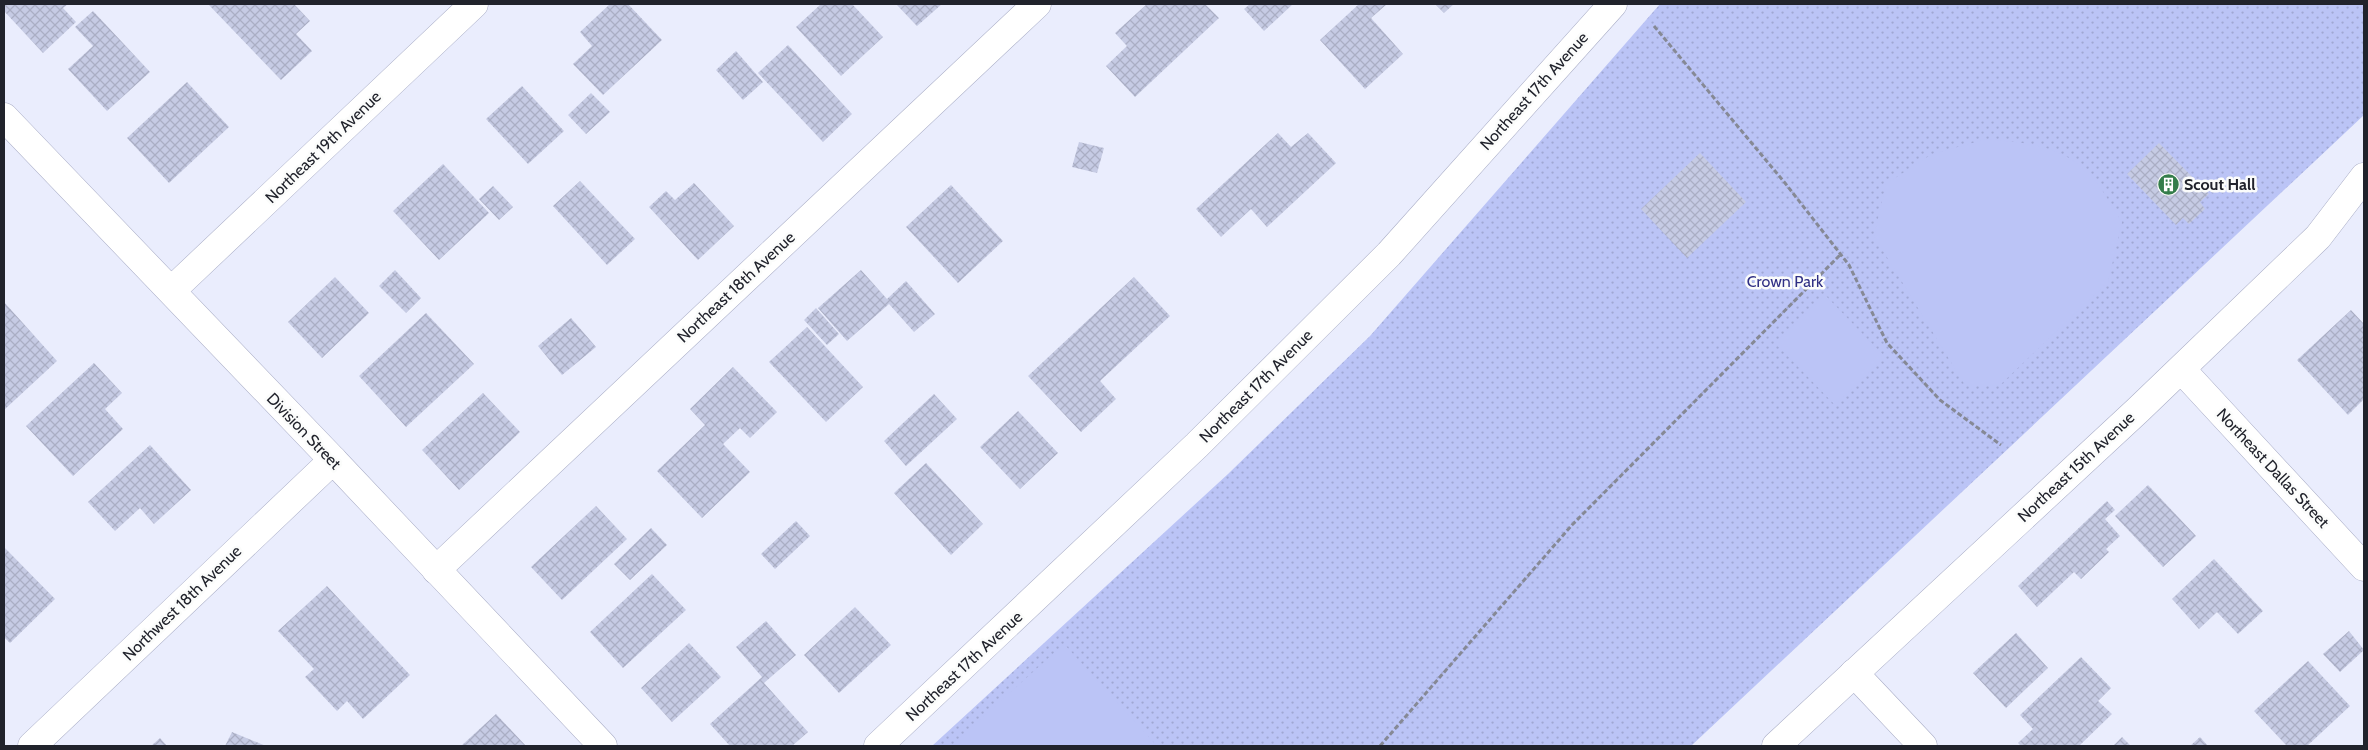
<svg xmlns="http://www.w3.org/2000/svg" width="2368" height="750" font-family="Cabin,sans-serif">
  <defs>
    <pattern id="park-dots" width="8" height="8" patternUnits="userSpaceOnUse" patternTransform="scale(1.25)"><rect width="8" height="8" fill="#bbc4f6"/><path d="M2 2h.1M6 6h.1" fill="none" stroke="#a0a8d3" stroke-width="1.8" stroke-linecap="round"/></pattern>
    <pattern id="building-cross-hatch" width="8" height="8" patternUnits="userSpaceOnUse" patternTransform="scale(1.25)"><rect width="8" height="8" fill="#c6cbe4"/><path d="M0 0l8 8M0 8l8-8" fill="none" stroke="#aaaec4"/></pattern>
  </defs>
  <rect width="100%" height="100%" fill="#eaedfd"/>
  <path fill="url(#park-dots)" d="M1660,4H2364V115L1691,746H932L1228,474L1370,336Z"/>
  <path fill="#bbc4f6" d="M1987,139C2026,143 2063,145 2091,176C2103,189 2112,207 2122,222L2108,282L1999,386L1965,385L1874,236L1886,184L1932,154Z
    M1825,295L1885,357L1835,405L1775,343Z
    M1064,644L1157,746H951Z"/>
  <path fill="url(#building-cross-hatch)" d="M4,4H68L63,8L76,22L43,53L4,11Z
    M208,4H294L310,21L296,34L312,51L281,80Z
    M610,4H628L662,40L603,95L573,64L592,46L580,32Z
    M821,4H852L883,37L841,76L796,27Z
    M896,4H942L917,26Z
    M1147,4H1205L1219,18L1135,97L1106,66L1127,46L1115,33Z
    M1250,4H1293L1264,31L1244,9Z
    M1359,4H1387L1371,18L1403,54L1365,89L1320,40Z
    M1435,4H1454L1444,13Z
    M93,11L150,72L107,111L68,69L93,46L75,27Z
    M788,45L852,114L823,142L758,73Z
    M736,51L763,82L743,100L716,70Z
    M187,82L229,127L169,183L127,138Z
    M522,86L564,131L528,164L486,119Z
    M591,93L610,112L586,134L568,115Z
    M1278,133L1291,147L1308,133L1336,163L1267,227L1251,209L1221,237L1196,209Z
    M1079,142L1104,148L1097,173L1072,167Z
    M2159,143L2209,194L2200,202L2205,209L2189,224L2183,218L2176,225L2127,174Z
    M1700,153L1746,202L1687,258L1641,209Z
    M443,164L489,213L439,260L393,211Z
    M580,181L635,239L607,265L553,206Z
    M694,183L734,226L698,260L649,207L666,191L675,200Z
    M951,185L1003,241L958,283L906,227Z
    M493,186L513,207L499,220L479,199Z
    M395,270L421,298L406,313L379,286Z
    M861,270L887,299L906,281L935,314L914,332L889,304L847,341L818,308Z
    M335,277L369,313L322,358L288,322Z
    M1134,277L1170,316L1100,381L1116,399L1081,432L1028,376Z
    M4,302L57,361L4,410Z
    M816,308L839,334L827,345L804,320Z
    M2351,310L2364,324V399L2348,415L2297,360Z
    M426,313L474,364L406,427L359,376Z
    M571,318L596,347L562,375L538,346Z
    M807,327L863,387L826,422L769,362Z
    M94,363L122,393L105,409L123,429L73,476L26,426Z
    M733,367L777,412L750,438L740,428L723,444L750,472L702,518L657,471L705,425L690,409Z
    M483,393L520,432L459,490L422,450Z
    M934,394L957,419L906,466L884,441Z
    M1018,411L1058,453L1020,489L980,447Z
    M150,445L191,490L154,524L140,508L115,531L88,502Z
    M926,463L983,524L951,555L894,493Z
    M2148,485L2196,536L2163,567L2115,516Z
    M2107,501L2115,510L2105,519L2120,536L2106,549L2109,552L2081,579L2074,572L2037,607L2018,586Z
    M596,506L627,539L562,600L531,567Z
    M796,521L810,536L775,569L761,554Z
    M651,528L667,545L630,580L614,564Z
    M4,547L55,599L10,643L4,637Z
    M2214,559L2263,611L2238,634L2217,612L2199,629L2172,599Z
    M652,574L686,610L623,668L590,632Z
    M327,586L410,675L363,719L347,701L337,711L305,677L314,669L278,631Z
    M855,607L891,645L839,693L804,655Z
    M766,621L796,655L764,683L808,732L792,746H730L710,724L762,677L736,647Z
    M2349,631L2364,650L2340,672L2323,654Z
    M2016,633L2048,668L2006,708L1973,673Z
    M689,643L721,677L672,722L641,688Z
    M2081,657L2111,688L2098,701L2112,714L2079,746H2021L2018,743L2033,729L2020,715Z
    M2308,661L2350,706L2307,746H2287L2254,711Z
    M496,714L526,746H461Z
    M232,732L266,746H225Z
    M2122,737L2131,746H2113Z
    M2200,737L2208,746H2190Z
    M160,738L167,746H151Z"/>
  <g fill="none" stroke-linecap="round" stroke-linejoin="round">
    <defs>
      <path id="minor" d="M4,117L333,460
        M171,291L474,4
        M436,570L1037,4
        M1854,673L1923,746
        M878,746L1197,445L1389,254L1613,4"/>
      <path id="tertiary" d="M2181,369L2364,567
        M32,746L333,460L603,746
        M1776,746L2138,410L2318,237L2364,177"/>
    </defs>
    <use href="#minor" stroke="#a9adc6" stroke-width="29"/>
    <use href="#tertiary" stroke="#a9adc6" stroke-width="29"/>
    <path stroke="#868995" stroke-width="3" stroke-dasharray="5 2.5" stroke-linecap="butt" d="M1654,26L1785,183L1849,265L1887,343L1940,400L2001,445
      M1380,746L1572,525L1841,254"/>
    <use href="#minor" stroke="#fff" stroke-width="28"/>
    <use href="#tertiary" stroke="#fff" stroke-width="28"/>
  </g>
  <defs>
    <symbol id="building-disc" viewBox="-11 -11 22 22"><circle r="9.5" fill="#347d4a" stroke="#fbfcfb"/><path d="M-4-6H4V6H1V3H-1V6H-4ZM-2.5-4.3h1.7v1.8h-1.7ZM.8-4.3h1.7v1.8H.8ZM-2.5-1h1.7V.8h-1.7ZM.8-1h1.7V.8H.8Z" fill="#fff"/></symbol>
  </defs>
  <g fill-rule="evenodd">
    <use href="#building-disc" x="2156" y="172" width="25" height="25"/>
  </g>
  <g text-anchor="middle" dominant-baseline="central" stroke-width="5" stroke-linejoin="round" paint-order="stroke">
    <g font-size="16" fill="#21232c" stroke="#fbfcfb">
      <text transform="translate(1534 91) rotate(-48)">Northeast 17th Avenue</text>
      <text transform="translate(323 147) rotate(-44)">Northeast 19th Avenue</text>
      <text transform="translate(736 287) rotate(-43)">Northeast 18th Avenue</text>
      <text transform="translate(1256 386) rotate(-45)">Northeast 17th Avenue</text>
      <text transform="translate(304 431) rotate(46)">Division Street</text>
      <text transform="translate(2076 467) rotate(-43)">Northeast 15th Avenue</text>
      <text transform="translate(2273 468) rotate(47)">Northeast Dallas Street</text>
      <text transform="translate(182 603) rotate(-44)">Northwest 18th Avenue</text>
      <text transform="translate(964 666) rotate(-43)">Northeast 17th Avenue</text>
    </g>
    <g font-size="16" font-weight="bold" fill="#21232c" stroke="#fbfcfb" text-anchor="start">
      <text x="2184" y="184">Scout Hall</text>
    </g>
    <g font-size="16" fill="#303085" stroke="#fbfcfb">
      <text x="1785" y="281">Crown Park</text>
    </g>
  </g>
  <rect width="2368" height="750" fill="none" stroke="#21232c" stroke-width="10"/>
</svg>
